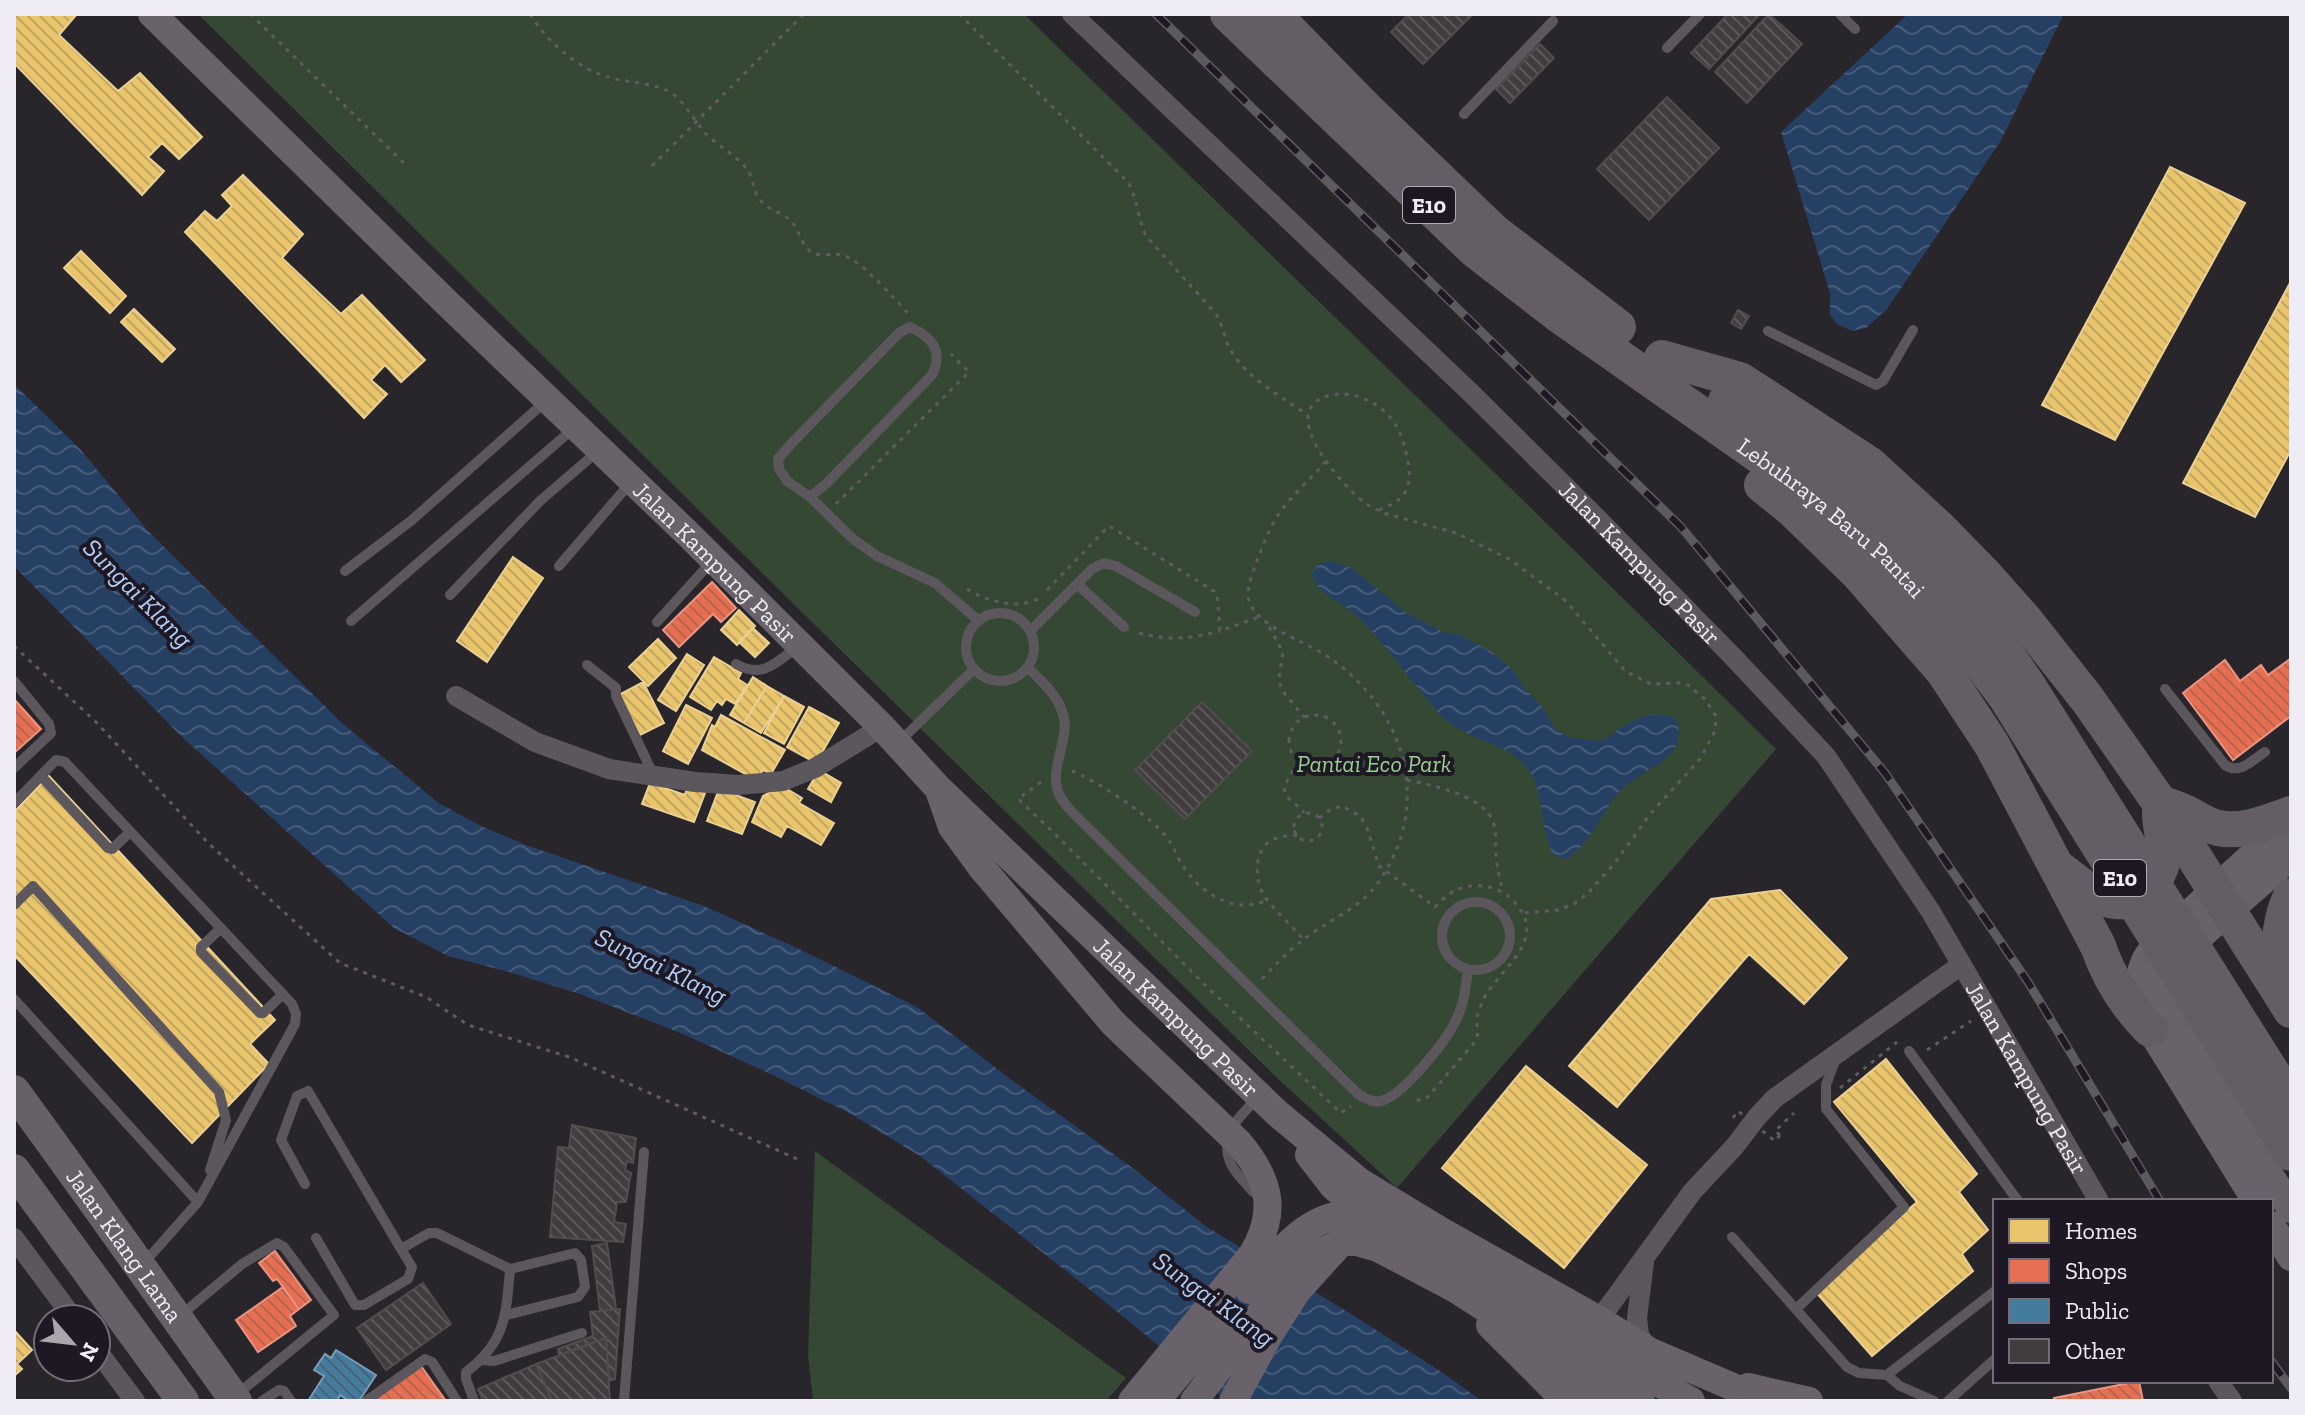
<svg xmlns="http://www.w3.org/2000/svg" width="2305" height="1415" font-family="'Zilla Slab',serif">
  <defs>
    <pattern id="water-waves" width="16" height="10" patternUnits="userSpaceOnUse" patternTransform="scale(2)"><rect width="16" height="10" fill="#264064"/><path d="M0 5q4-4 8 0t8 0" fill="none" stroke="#465c7b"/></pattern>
    <pattern id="homes-back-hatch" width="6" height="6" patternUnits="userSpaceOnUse" patternTransform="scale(2)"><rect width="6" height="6" fill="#e9c46a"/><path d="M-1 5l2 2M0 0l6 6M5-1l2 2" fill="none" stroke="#c1a562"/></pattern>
    <pattern id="shops-back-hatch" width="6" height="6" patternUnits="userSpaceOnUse" patternTransform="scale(2)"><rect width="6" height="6" fill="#e76f51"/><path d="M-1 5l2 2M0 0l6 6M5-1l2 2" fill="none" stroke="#b7634f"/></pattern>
    <pattern id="public-back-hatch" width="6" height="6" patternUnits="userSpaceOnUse" patternTransform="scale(2)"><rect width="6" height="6" fill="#457b9d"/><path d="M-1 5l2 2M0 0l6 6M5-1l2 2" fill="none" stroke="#466478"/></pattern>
    <pattern id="building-back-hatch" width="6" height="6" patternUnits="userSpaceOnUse" patternTransform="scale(2)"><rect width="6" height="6" fill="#413d3f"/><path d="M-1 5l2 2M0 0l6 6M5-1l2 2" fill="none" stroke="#5d595b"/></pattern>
  </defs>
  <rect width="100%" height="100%" fill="#28252b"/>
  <path fill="#354834" d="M198,14H1024L1578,554L1776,749L1397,1188L1276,1077L763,574Z
    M815,1151L1126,1378L1106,1401H813L808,1355Z"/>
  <path fill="url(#water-waves)" d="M1908,14H2064L2000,142L1887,309L1866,328L1852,331L1837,324L1830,315V293L1781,132Z
    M14,384L80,449L149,532L343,724L440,804L481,826L526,845L704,906L797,948L917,1007L1009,1078L1130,1166L1207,1227L1348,1312L1443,1373L1482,1401H1227L1094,1293L920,1156L851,1114L773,1075L683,1034L580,994L509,972L448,956L394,928L181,736L14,566Z
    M1330,561L1352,568L1405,612L1445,633L1458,634L1490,651L1511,668L1526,690L1542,707L1557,731L1572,738L1603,741C1624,725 1649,705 1676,719C1679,728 1680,734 1677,743C1668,766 1636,773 1620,791C1601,813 1592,842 1567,859L1555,856C1538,830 1546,794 1528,769C1511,746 1477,741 1454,726C1444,720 1435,709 1428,700C1404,672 1383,641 1356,615C1340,600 1321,598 1312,575L1318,564Z"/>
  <path fill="url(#homes-back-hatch)" stroke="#ebd094" stroke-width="2" d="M14,14H77L59,35L118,91L140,73L202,137L179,159L162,143L148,157L164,171L142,195L14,63Z
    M2170,167L2245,203L2115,440L2042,405Z
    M243,175L303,234L282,258L341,314L362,295L425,360L401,382L385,365L371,380L387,394L364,418L185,232L205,211L217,221L232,206L222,195Z
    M81,251L126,296L110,313L64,268Z
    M2291,281V450L2255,517L2183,483Z
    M134,309L175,349L162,362L121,322Z
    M513,557L543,578L487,662L457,641Z
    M739,610L755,626L737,645L721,630Z
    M753,628L769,643L755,657L739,642Z
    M658,639L676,658L648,686L629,667Z
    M687,654L704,665L676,711L658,700Z
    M714,657L741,673L738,679L747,685L735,704L726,699L722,705L717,701L711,710L690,697Z
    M753,677L767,686L744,723L730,715Z
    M643,682L664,723L640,735L619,695Z
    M767,686L784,696L761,733L744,723Z
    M784,696L804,707L784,744L764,733Z
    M686,705L712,718L688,764L663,751Z
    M809,707L839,723L816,763L787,747Z
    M721,715L785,750L771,774L763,770L756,780L702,750L712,725L715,727Z
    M819,770L841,783L831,802L808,789Z
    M49,776L275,1020L250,1044L269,1064L192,1143L14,955V812Z
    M650,783L685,795L687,787L705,793L694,822L642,804Z
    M782,786L802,798L799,803L834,823L821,845L787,826L781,837L752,822L763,796Z
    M719,789L755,802L742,834L707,821Z
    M1780,890L1847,958L1804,1004L1749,954L1617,1107L1569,1066L1711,899Z
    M1886,1059L1977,1174L1959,1192L1988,1230L1962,1254L1973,1271L1872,1356L1815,1291L1917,1202L1834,1102Z
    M1526,1066L1647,1165L1564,1268L1442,1168Z
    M14,1330L32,1350L17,1364L22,1369L14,1376Z"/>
  <path fill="url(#shops-back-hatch)" stroke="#ea9482" stroke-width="2" d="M712,582L736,608L721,622L713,614L679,647L663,630Z
    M2290,659L2291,716L2233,760L2183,693L2225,660L2240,681L2261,665L2268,675Z
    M14,699L41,729L14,753Z
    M275,1251L311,1300L299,1309L277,1279L273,1281L259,1263Z
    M283,1287L299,1309L290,1316L296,1326L258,1352L236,1320Z
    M421,1366L446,1401H371Z
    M2139,1381L2143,1401H2055L2054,1398Z"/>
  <path fill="url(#public-back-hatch)" stroke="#789db7" stroke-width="2" d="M336,1350L376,1375L359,1401H349L340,1395L337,1401H308L324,1376L314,1370L325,1354L331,1358Z"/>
  <path fill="url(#building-back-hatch)" stroke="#514d4f" stroke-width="2" d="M1409,14H1473L1423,64L1391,32Z
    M1728,14H1760L1709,69L1691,53Z
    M1769,14L1802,44L1747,103L1715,72Z
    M1540,44L1554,58L1510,103L1496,89Z
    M1667,97L1719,148L1649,220L1597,169Z
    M1738,310L1749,316L1741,329L1731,323Z
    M1202,702L1252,751L1185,819L1135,770Z
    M572,1125L636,1138L633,1163L627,1161L625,1170L631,1173L626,1202H617L614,1222L626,1224L623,1242L550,1237L558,1147L569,1148Z
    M607,1243L616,1309L600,1311L592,1246Z
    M423,1283L451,1324L386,1370L357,1328Z
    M620,1309L615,1379L609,1381L606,1338L559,1355L558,1349L593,1336L590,1312Z
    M606,1338L610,1401H552L536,1364Z
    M536,1364L552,1401H483L478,1389Z"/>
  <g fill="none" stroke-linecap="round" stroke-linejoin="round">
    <path stroke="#5f5b61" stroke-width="3" stroke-dasharray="4 6" stroke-linecap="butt" d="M250,14L407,166
      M530,14C548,43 580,71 615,79C633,83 657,83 673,94C688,106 695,123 708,136C721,148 739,157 749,172C754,181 753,193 760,200C769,211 786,213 794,225C800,233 801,244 810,251C821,259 832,251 845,256C863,262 893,298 908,313
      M959,14L1128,182C1137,199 1138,218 1146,236L1216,314C1223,325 1224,338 1230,349C1244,376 1283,398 1308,415
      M652,166L804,14
      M836,504L969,372L951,354
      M1379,510C1388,506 1398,503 1404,494C1411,483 1410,470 1407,458C1402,429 1390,409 1362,398C1352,394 1342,393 1332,395C1273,407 1338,480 1360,499C1368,506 1377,510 1387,514L1456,533L1511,560L1566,601L1625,671L1651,684L1679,683L1688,685L1705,699L1716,716L1715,731L1700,759L1651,813L1614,864L1587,894L1574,904L1558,910L1523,913
      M967,589C988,602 1021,611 1042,596
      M1047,590L1109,526L1217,593L1220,631L1259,617
      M1269,627L1283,652L1279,678L1281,689L1304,717
      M1139,633C1170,641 1189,639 1220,631
      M14,646L96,722L208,843L340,963L426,997L468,1025L569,1057L797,1159
      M1289 741a26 26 0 1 1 52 0a26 26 0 1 1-52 0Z
      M1300,763L1290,775L1284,788C1286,802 1298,803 1304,813
      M1072,771C1095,780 1144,812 1160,830C1170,839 1174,849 1180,861C1192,883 1218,905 1244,905C1252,905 1261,902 1269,901
      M1407,780C1432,785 1486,796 1494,824C1497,833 1495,845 1496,855C1497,868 1500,880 1503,892
      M1041,782L1018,799L1055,834L1207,987L1341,1113L1351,1106
      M1294 827a14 14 0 1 1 28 0a14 14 0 1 1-28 0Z
      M1319,818L1331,809L1342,806L1360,816L1367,828L1379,866L1435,907C1449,891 1463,884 1484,886C1497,888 1508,894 1516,904C1549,941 1497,971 1483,1000C1481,1005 1478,1012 1477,1018C1476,1027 1480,1033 1475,1042L1426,1099L1412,1101
      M1297,835C1289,836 1279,836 1272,840C1253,850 1254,881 1265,897C1276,912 1291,925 1303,939
      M1262,979C1278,962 1292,947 1311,934C1335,917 1361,907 1378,883C1435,802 1404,708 1327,656C1305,641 1249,624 1248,595C1248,585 1252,575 1255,566C1263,546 1269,527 1281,511C1294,493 1312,478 1326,461
      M1927,1050L1971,1021
      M1840,1088L1897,1042
      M1780,1135L1775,1131L1794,1113"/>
    <path stroke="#5c575d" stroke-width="10" d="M1840,14L1855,29
      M1667,48L1700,14
      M1464,114L1553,21
      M1768,331L1876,385L1883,381L1913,330
      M810,497L827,483L932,375C944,351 932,337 910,327L899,333L791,444L778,459L779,469L787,481L810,497L853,539L877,556L935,583L979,621
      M559,566L631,482
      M345,571L412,520L546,401
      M1077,584L1124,627
      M450,595L540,501L598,451
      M966 647a34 34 0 1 1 68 0a34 34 0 1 1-68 0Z
      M351,621L574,428
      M657,622L712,561
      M1030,631L1092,569L1104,563L1116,566L1195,612
      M736,664C762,679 776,663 797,647
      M587,665L616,688V696L654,776
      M1027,667C1040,680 1056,693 1062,711C1073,739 1045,770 1061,798C1064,803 1069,808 1073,813L1358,1094C1365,1098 1372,1103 1381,1101C1403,1096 1448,1039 1457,1018C1464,1003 1466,986 1468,969
      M14,681L49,724L51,733L14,768
      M2165,689L2225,765C2240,775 2252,760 2265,752
      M898,743L974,669
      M41,776L108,848L112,849L130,832
      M14,803L56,760L65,762L292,1004L296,1014L295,1024L198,1202L143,1264
      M1442 936a34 34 0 1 1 68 0a34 34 0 1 1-68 0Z
      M14,905L33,886L219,1092L226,1120L210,1170
      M221,928L201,947V952L260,1013H263L283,994
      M14,999L198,1202
      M1909,1051L2018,1201
      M305,1184L281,1140L297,1096L308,1091L401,1249L429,1233H437L510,1269
      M1253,1192C1246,1183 1234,1173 1230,1162C1219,1135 1241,1114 1258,1098
      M1732,1237L1847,1367L1859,1373L1887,1375
      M316,1238L355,1305H364L408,1279L412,1267L401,1249
      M1796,1309L1904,1207L1826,1109V1085L1836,1058
      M181,1315L242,1264L277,1243L284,1247L334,1315L235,1396
      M482,1360L494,1361L582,1333
      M262,1401L279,1390L284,1391L291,1401
      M366,1401L425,1359L432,1362L457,1401
      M474,1401L466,1379V1372C506,1342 506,1315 510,1269L575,1253L581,1260L585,1287L578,1297L506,1315
      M624,1401L644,1152
      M1934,1401L1900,1386L1887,1375L1995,1291
      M1948,1401L1995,1359"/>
    <g stroke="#5c575d" stroke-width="20">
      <path id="s1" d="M1072,14L1471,393L1591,512L1736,660L1826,756L1931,912L2099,1201"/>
      <path d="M456,696L535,742L609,769L695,782L738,785L783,781L815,768L882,727"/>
      <path d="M14,1238L74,1319"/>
      <path d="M1644,1262L1637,1318L1639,1335L1649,1351"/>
      <path d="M1590,1327L1599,1320L1692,1192L1735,1146L1757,1117L1775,1098L1961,965"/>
      <path d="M96,1349L135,1401"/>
      <path d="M2218,1381L2232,1401"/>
    </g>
    <g stroke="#69626a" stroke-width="28">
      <path id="s2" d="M152,14L447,303L689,535L882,727L937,787L1277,1113L1360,1182L1441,1231L1599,1320L1649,1351L1766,1401"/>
      <path d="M940,793L952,827L982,868"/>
      <path d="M2175,958L2291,856"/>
      <path d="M2166,967C2162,986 2163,999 2171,1017L2291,1209"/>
      <path d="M1309,1155L1333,1186L1378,1224"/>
      <path d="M2256,1201L2150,1029C2139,1007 2135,986 2144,963C2151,947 2169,934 2181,922C2217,887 2254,854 2291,821"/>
      <path d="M2271,1225L2291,1257"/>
      <path d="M1533,1352L1605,1401"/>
      <path d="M1748,1387L1809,1401"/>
      <path d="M1233,1401L1269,1335L1297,1291L1336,1248"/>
    </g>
    <g stroke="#676069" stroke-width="32">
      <path id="s3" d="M14,1091C89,1193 162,1298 236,1401"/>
      <path d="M14,1170L183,1401"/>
    </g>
    <g stroke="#645d66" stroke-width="36">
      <path id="s4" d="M1228,14L1475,250L1559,315L1798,483L1889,558L1937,611"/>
      <path d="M1273,14L1367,110L1493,231L1618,327"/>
      <path d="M1662,358L1740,380L1869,464L1940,529L1983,573L2024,619L2088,700L2160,803L2291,1010"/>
      <path d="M1726,401L1862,499L1908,538L1959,592"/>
      <path d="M1762,485L1792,509L1857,572L1944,672L1992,745L2098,946C2109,978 2126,1005 2150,1029"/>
      <path d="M2160,803C2168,806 2176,808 2184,812C2195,817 2205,825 2218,828C2243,833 2268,822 2291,814"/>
      <path d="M2061,870C2074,880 2087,892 2103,898C2136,911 2160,883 2164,853C2165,838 2159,824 2160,809"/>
      <path d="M2282,992C2279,958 2276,928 2291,896"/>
    </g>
    <defs>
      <path id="rail" d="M1156,14L1681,527L1885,773L2028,982L2160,1201
        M2271,1361L2291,1388"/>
    </defs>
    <use href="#rail" stroke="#5e5b60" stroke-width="9"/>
    <use href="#rail" stroke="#1e1825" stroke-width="6" stroke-dasharray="18" stroke-linecap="butt"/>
    <path stroke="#5f5b61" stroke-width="3" stroke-dasharray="4 6" stroke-linecap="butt" d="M1733,1118L1738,1111L1775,1141L1780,1135"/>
    <path stroke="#69626a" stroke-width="28" d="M982,868L1113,1023L1239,1143C1270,1180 1278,1212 1252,1255L1132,1401
      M1249,1290C1276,1256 1310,1208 1360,1215C1373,1217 1384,1223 1396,1229L1550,1322L1691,1401
      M1490,1325L1566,1401
      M1156,1401L1219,1325
      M1194,1401L1287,1278L1307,1259L1342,1242H1357L1378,1248L1454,1288L1540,1343L1641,1401"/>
    <path stroke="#645d66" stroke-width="36" d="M1959,592L1988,628L2027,684L2291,1103
      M1937,611L1969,647L2006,697L2291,1153"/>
  </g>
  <g text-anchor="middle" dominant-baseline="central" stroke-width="8" stroke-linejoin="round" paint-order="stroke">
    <g fill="#1e1825" stroke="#b1acb7" stroke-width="2">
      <rect x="1403" y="187" width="52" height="36" rx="6"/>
      <rect x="2094" y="860" width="52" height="36" rx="6"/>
    </g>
    <g font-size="22" font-weight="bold" fill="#f0ecf5">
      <text x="1429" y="205">E10</text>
      <text x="2120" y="878">E10</text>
    </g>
    <g font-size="24" fill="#f0ecf5" stroke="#1e1825">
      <text stroke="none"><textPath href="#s4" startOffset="788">Lebuhraya Baru Pantai</textPath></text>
      <text stroke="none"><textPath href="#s2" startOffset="786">Jalan Kampung Pasir</textPath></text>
      <text stroke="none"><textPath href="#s1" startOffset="790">Jalan Kampung Pasir</textPath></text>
      <text stroke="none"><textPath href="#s2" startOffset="1434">Jalan Kampung Pasir</textPath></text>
      <text stroke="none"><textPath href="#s1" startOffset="1438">Jalan Kampung Pasir</textPath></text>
      <text stroke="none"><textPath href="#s3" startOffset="190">Jalan Klang Lama</textPath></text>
    </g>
    <g font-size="24" font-style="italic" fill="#97d090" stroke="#1e1825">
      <text x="1374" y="763">Pantai Eco Park</text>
    </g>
    <g font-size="26" font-style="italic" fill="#b0cdf4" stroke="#1e1825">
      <text transform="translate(138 593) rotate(45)">Sungai Klang</text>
      <text transform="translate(661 966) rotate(26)">Sungai Klang</text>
      <text transform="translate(1214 1299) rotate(36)">Sungai Klang</text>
    </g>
  </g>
  <rect width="2305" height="1415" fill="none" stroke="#f0ecf5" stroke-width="32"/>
  <rect x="1993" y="1199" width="280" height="184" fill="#1e1825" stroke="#726d78" stroke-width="2"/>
  <rect x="2009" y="1219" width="40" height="24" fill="#e9c46a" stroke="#726d78" stroke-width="2"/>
  <text x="2065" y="1239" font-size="24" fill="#f0ecf5">Homes</text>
  <rect x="2009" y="1259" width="40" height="24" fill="#e76f51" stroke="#726d78" stroke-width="2"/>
  <text x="2065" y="1279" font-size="24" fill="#f0ecf5">Shops</text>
  <rect x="2009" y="1299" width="40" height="24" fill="#457b9d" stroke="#726d78" stroke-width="2"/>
  <text x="2065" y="1319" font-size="24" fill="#f0ecf5">Public</text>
  <rect x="2009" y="1339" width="40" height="24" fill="#413d3f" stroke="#726d78" stroke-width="2"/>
  <text x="2065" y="1359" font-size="24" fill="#f0ecf5">Other</text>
  <g transform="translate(72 1343) rotate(118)"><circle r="38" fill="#1e1825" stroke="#726d78" stroke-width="2"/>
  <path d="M0-6L14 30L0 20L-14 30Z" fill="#aaa6ae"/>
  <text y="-12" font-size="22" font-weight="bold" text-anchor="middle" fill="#f0ecf5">N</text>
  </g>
</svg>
